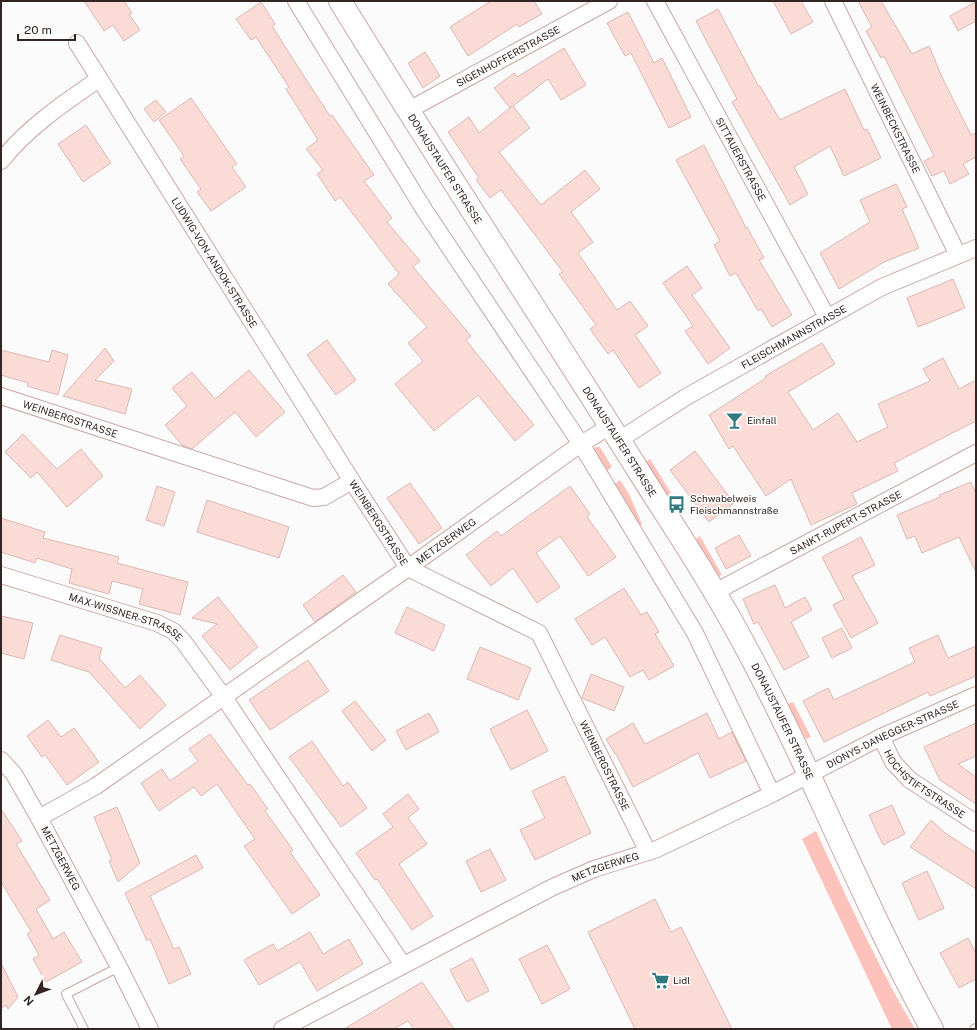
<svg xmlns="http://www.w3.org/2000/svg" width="977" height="1030" font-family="'Public Sans',sans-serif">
  <rect width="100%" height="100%" fill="#fbfbfb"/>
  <path fill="#fcc2bb" d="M596,447H600L612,467L608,470V474L592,450Z
    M650,459L671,493L663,499L641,464Z
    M620,480L629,494L642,524L640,525L623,500L609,488Z
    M700,536L722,575L718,576L692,542Z
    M793,702L811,737L806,739L788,704Z
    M816,831C847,898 877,965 915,1029H892L802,839Z"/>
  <path fill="#fbdbd6" stroke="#dcb8b4" d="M84,1H124L132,13L129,14L140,30L124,41L113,25L104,31Z
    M491,1H534L542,14L519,27L517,24L468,56L450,27Z
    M773,1H801L813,22L791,34Z
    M858,1H881L912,54L929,46L942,77L971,135L976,133V157L963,164L969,174L950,184L944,171L932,176L924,161L934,156L884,56L881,58L866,31L872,27Z
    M261,2L275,24L272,26L298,67L330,116L332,115L374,175L364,181L392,218L387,222L420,261L413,267L471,336L466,340L534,425L515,441L478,395L434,431L395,384L423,361L408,343L427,327L388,284L399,274L340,197L335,201L317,174L323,170L306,149L318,140L286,89L289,87L256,37L251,40L236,19Z
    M976,2V21L958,31L950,16Z
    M718,9L759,87L760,86L780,120L845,89L864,130L867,129L881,158L844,176L830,146L794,167L808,194L790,205L732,102L737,99L696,21Z
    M628,12L654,63L662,58L691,117L669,128L631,53L625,56L607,23Z
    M564,48L586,85L561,100L548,79L513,106L530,128L499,152L541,205L585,170L600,189L571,212L593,242L578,253L617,310L630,301L648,326L635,335L661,373L639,388L613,350L608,354L590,329L596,325L559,274L563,272L501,190L490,198L476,180L479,178L448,132L469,117L479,133L512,106L510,108L494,88L514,73L517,77Z
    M425,52L440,76L423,88L408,63Z
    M191,98L237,164L232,167L246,187L211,211L197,192L201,189L180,159L184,156L159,120Z
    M156,100L166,112L154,122L144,109Z
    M86,125L111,163L83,182L58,144Z
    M704,145L746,228L747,227L764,258L759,260L792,315L772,327L761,309L758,311L736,273L730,276L714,245L720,241L676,160Z
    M896,184L907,207L902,209L919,248L884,262L839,289L820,253L870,222L860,200Z
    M687,266L702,288L692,295L730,348L708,364L685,331L693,326L663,283Z
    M953,279L965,308L918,327L907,298Z
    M327,340L356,380L336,395L307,355Z
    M822,343L835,364L788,392L813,430L838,413L857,442L888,427L878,404L930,381L923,369L943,358L959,389L976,380V421L894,463L898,471L852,493L857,504L811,525L791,479L766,496L733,446L729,449L709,415L766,378L765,376Z
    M105,348L114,361L95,380L132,389L125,414L63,396Z
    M1,350L49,362L52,350L68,355L58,395L27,386L28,383L1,375Z
    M249,370L285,412L256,437L235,412L192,449L182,445L165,425L187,406L172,388L192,372L215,399Z
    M23,434L57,469L81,449L103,476L67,507L37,472L31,478L5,452Z
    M695,451L734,503L709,522L670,470Z
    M971,482L976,494V572L959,537L922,553L915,536L907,539L897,515L940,497L939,495Z
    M410,483L442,528L419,544L387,498Z
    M157,486L175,492L164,526L146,520Z
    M570,486L590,514L587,517L616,557L588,576L560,536L536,553L560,587L537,603L513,568L491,586L466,555L497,531L501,536Z
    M207,500L289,527L279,558L197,532Z
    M1,518L45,532L43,538L119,557L117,563L188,582L180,615L139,604L143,589L112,581L109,594L69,583L72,569L37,558L35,563L1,552Z
    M739,535L751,556L726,569L715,548Z
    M861,537L875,565L852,576L878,623L851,638L833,605L844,599L822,557Z
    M343,575L356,592L315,622L303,605Z
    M775,585L785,608L805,597L812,610L791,622L809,657L784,670L758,622L754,624L743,599Z
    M624,588L641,615L647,612L659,632L655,634L674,666L649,680L643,670L630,677L605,637L592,645L575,619Z
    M218,597L258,647L230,670L202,636L217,624L192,618Z
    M407,607L445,625L434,651L395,633Z
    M1,616L33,623L24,659L1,653Z
    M842,628L852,648L832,658L822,638Z
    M60,635L102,648L99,658L125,688L140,675L166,705L140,729L89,672L51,660Z
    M938,635L948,658L976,646V676L930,696L928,692L824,742L803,701L828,688L834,700L915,662L909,648Z
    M480,647L531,668L518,700L467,679Z
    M308,660L329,691L270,730L249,700Z
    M591,674L624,687L614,711L582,698Z
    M355,701L386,740L372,751L342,711Z
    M527,710L548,751L511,770L490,729Z
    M429,713L439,732L406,750L396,731Z
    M707,713L719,739L732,732L746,761L710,778L698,753L633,787L616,754H615L606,739L633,723L645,744Z
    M48,720L61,737L74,728L99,762L67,785L45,755L42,757L27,736Z
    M976,723V756L958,764L976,777V804L940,780L924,747Z
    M210,734L248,785L250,784L268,809L265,811L293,850L290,852L320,895L292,914L244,846L255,839L217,784L201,796L194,787L159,811L141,783L162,769L170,781L198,761L189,749Z
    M312,741L343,786L348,782L367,808L341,827L289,757Z
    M564,776L591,833L535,860L520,830L545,818L532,791Z
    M408,794L419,809L408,818L427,844L399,864L433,916L412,930L377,879L375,880L356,853L393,827L383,814Z
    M892,805L905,834L883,845L869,815Z
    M117,807L140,863L118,882L109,861L112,860L94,817Z
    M1,809L22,841L16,844L50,900L36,909L53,939L64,932L82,962L46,982L33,959L39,955L27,934L31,931L1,882Z
    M931,820L945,833L976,853V889L910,847Z
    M490,849L506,880L481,892L466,861Z
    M196,855L203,868L150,896L174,949L179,947L191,974L169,984L150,939L147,941L125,893Z
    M927,871L944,908L919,920L902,883Z
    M655,899L671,932L681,927L732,1029H635L588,932Z
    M310,932L323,954L349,939L363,964L317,991L300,962L259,985L244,960L273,944L277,951Z
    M968,938L976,953V979L959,988L940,953Z
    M547,945L570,989L542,1004L519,959Z
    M472,958L489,991L467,1002L450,970Z
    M1,963L18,997L8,1009L6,1005L1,1008Z
    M422,982L454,1029H414L408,1021L393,1029H344Z"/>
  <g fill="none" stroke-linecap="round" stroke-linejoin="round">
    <defs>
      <path id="service" d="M84,1029L66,994L119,967
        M974,1029L976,1028"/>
      <g id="minor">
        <path d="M296,1L425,211L581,444L695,633L772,794"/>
        <path id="s1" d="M655,1L827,317"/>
        <path id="s2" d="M833,1L958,255"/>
        <path id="s3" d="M77,43L352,481"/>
        <path id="s4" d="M407,111L609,1"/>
        <path d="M1,161C28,127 64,103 99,79"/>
        <path id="s5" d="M1,396L313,498L324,497L352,481L408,568L539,633L648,852"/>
        <path id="s6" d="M619,440L686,397L882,287L976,248"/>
        <path id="s7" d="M1,575L157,623L173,631L183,641L223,696L403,965"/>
        <path id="s8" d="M715,592L976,453"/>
        <path id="s9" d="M881,737L893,762L910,780L976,823"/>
        <path d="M1,760L14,774L39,818"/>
        <path id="s10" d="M150,1029L119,967L39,818L96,786L408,568L575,448L610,426"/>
        <path id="s11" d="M282,1029L553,887L594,869L657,849L772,794L881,737L976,695"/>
      </g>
      <g id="secondary">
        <path id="s12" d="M340,1C437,159 539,313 638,470C663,510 690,550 714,591C798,731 853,886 932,1029"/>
      </g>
    </defs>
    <use href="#service" stroke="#c9a7a2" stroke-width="10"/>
    <use href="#minor" stroke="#c9a7a2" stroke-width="18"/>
    <use href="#secondary" stroke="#c9a7a2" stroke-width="24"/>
    <use href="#service" stroke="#fff" stroke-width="8"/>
    <use href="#minor" stroke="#fff" stroke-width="16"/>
    <use href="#secondary" stroke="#fff" stroke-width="22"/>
  </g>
  <defs>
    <symbol id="bar-bare" viewBox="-9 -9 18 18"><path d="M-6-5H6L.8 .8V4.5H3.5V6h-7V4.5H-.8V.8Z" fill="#327a82" stroke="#fff" stroke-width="2.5" paint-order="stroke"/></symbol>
    <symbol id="bus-bare" viewBox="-9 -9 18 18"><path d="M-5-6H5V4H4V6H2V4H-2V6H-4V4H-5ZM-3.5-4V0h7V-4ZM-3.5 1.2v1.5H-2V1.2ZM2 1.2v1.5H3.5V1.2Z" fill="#327a82" stroke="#fff" stroke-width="2.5" paint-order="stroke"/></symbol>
    <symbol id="supermarket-bare" viewBox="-9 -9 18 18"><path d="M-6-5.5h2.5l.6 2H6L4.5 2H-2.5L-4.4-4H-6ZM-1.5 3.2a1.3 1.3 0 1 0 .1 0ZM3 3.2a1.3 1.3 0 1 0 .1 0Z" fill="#327a82" stroke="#fff" stroke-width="2.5" paint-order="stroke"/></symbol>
  </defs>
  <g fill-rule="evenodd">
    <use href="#bar-bare" x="722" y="408" width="25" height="25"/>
    <use href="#bus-bare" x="664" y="492" width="25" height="25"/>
    <use href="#supermarket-bare" x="648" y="968" width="25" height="25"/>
  </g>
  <g text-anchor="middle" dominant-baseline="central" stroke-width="3" stroke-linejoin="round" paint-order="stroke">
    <g font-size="10" fill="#332524" stroke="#fff">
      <text stroke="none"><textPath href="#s4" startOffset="115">SIGENHOFFERSTRASSE</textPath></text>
      <text stroke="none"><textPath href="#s2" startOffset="142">WEINBECKSTRASSE</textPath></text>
      <text stroke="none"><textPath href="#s1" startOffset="180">SITTAUERSTRASSE</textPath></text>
      <text stroke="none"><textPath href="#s12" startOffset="198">DONAUSTAUFER STRASSE</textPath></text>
      <text stroke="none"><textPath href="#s3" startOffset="259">LUDWIG-VON-ANDOK-STRASSE</textPath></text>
      <text stroke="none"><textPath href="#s6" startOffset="203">FLEISCHMANNSTRASSE</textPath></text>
      <text stroke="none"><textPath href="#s5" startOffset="73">WEINBERGSTRASSE</textPath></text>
      <text stroke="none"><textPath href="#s12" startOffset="522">DONAUSTAUFER STRASSE</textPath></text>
      <text stroke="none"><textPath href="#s8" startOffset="148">SANKT-RUPERT-STRASSE</textPath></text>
      <text stroke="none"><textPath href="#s5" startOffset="421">WEINBERGSTRASSE</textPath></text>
      <text stroke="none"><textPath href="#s10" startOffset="731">METZGERWEG</textPath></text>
      <text stroke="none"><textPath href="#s7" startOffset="132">MAX-WISSNER-STRASSE</textPath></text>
      <text stroke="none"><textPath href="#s12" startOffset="846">DONAUSTAUFER STRASSE</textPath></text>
      <text stroke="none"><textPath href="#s11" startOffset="679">DIONYS-DANEGGER-STRASSE</textPath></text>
      <text stroke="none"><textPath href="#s5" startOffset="769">WEINBERGSTRASSE</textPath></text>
      <text stroke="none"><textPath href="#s9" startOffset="66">HOCHSTIFTSTRASSE</textPath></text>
      <text transform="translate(61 858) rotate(62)">METZGERWEG</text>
      <text stroke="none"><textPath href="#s11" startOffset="362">METZGERWEG</textPath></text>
    </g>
    <g font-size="10" fill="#332524" stroke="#fff" text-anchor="start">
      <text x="747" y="420">Einfall</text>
      <text x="690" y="498">Schwabelweis<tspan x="690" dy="12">Fleischmannstraße</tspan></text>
      <text x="673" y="980">Lidl</text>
    </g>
  </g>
  <rect width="977" height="1030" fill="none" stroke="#332524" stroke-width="4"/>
  <g transform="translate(36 994) rotate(228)" stroke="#ffffff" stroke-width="3" paint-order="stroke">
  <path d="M0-3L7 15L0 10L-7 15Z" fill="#332524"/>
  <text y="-6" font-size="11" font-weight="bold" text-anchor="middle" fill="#332524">N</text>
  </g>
  <path d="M18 34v6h57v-6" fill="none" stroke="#332524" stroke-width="2"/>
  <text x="24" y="34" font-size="12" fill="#332524" stroke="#ffffff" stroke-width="3" paint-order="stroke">20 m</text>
</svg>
